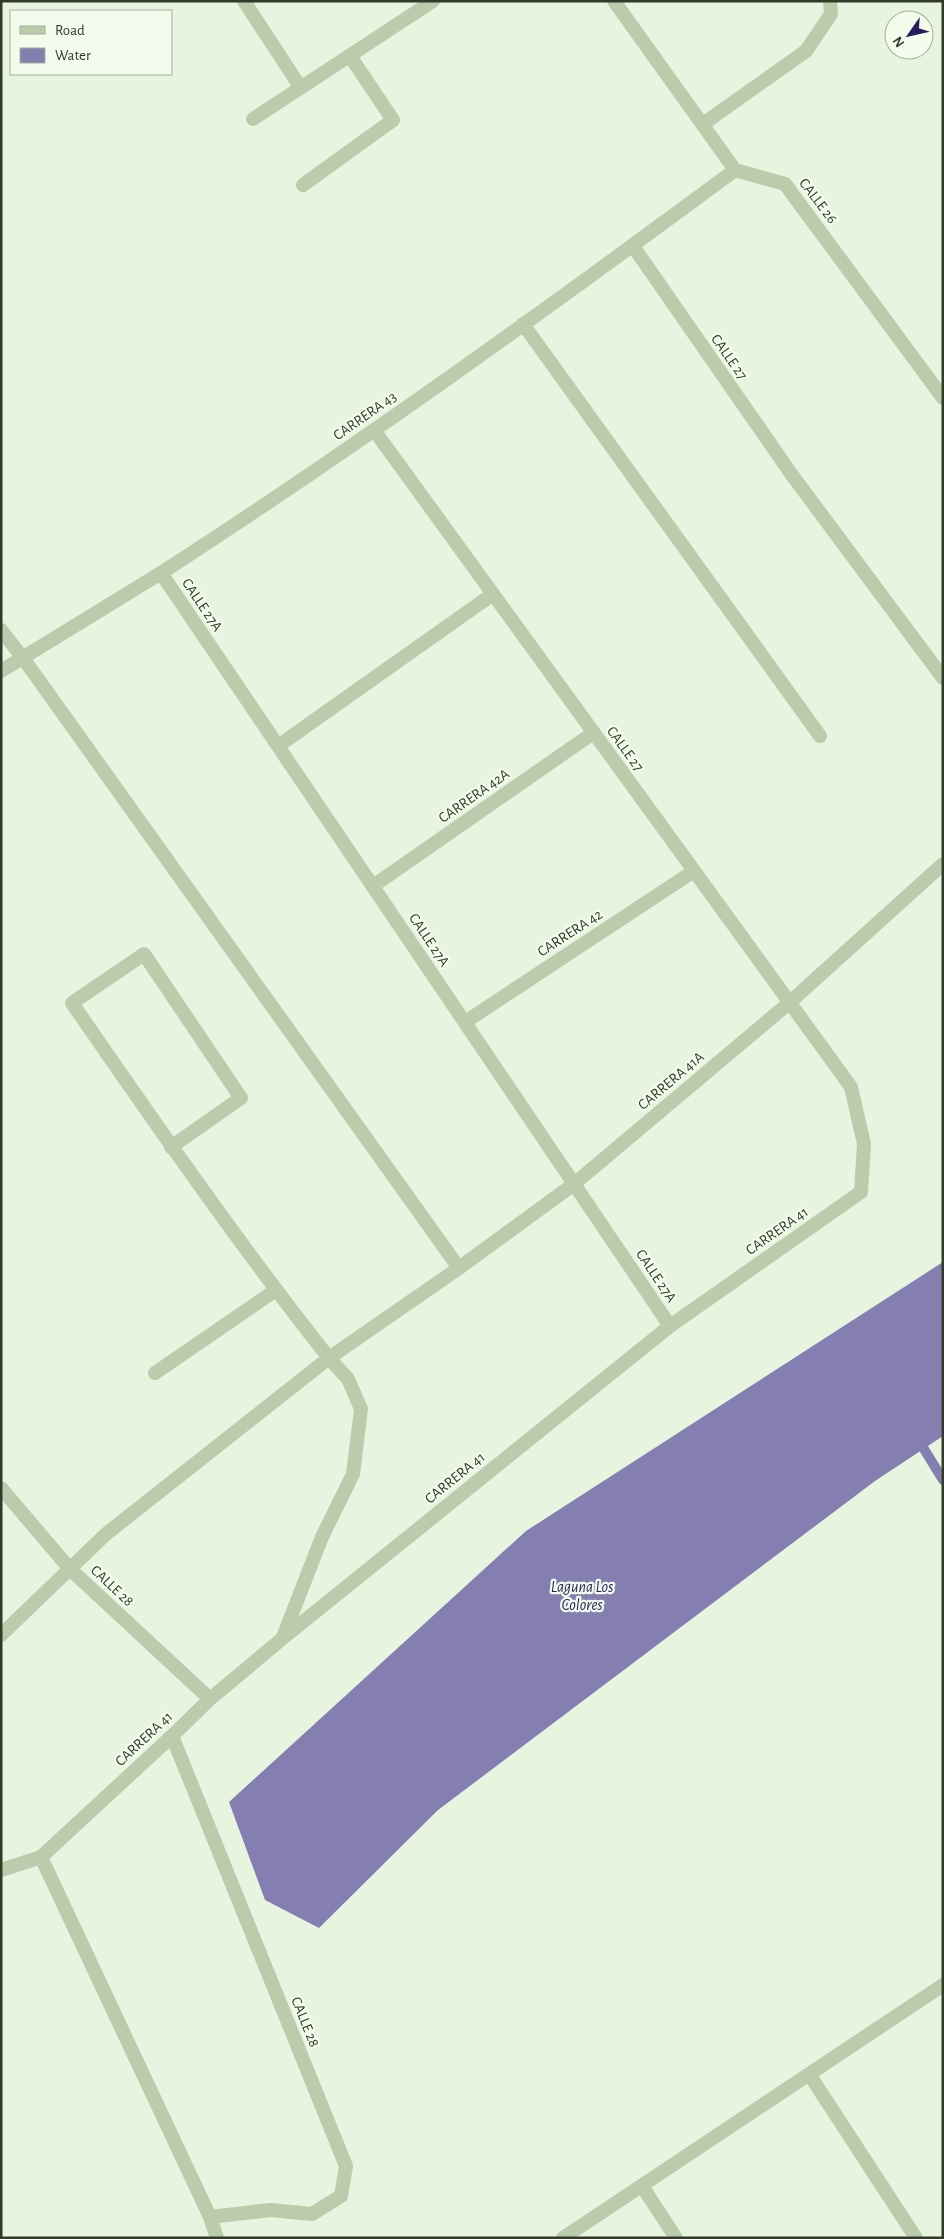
<svg xmlns="http://www.w3.org/2000/svg" width="944" height="2239" font-family="'Alegreya Sans',sans-serif">
  <rect width="100%" height="100%" fill="#e7f4e0"/>
  <path fill="#857eb1" d="M943,1262V1436L875,1481L438,1810L319,1928L265,1900L229,1802L526,1531Z"/>
  <g fill="none" stroke-linecap="round" stroke-linejoin="round">
    <path stroke="#857eb1" stroke-width="10" d="M924,1449L943,1480"/>
    <path stroke="#baccab" stroke-width="14" d="M244,1L301,88
      M703,124L806,51L831,14L830,1
      M303,185L393,120L350,56
      M523,324L820,736
      M171,1147L241,1098L144,954L72,1003C155,1123 238,1243 329,1358
      M155,1373L276,1290"/>
    <path stroke="#baccab" stroke-width="14" d="M614,1L735,170L785,184L943,398
      M253,119L433,1
      M633,246L792,475L943,678
      M161,573L670,1326
      M1,630L23,658L459,1268L329,1358L106,1534L1,1635
      M1,671C54,638 108,606 161,573C358,446 547,309 735,170
      M278,746L493,594
      M373,886L593,733
      M465,1022L694,871
      M459,1268L574,1184L789,1003L943,864
      M1,1488L70,1569L210,1699
      M283,1637L322,1537L353,1474L361,1409L348,1379L329,1358
      M172,1736L346,2166L341,2196L312,2214L270,2210L210,2217
      M41,1857L210,2217L217,2238
      M1,1870L41,1857L172,1736L210,1699L283,1638L670,1326L861,1192L864,1144L851,1087L374,430
      M809,2074L916,2238
      M642,2186L676,2238
      M563,2238L943,1985"/>
  </g>
  <g text-anchor="middle" dominant-baseline="central" stroke-width="4.5" stroke-linejoin="round" paint-order="stroke">
    <g font-size="15" fill="#343a2a" stroke="#f2fbec">
      <text transform="translate(818 201) rotate(53)">CALLE 26</text>
      <text transform="translate(729 357) rotate(55)">CALLE 27</text>
      <text transform="translate(365 416) rotate(-35)">CARRERA 43</text>
      <text transform="translate(202 605) rotate(56)">CALLE 27A</text>
      <text transform="translate(625 749) rotate(54)">CALLE 27</text>
      <text transform="translate(474 796) rotate(-35)">CARRERA 42A</text>
      <text transform="translate(570 933) rotate(-33)">CARRERA 42</text>
      <text transform="translate(429 940) rotate(56)">CALLE 27A</text>
      <text transform="translate(671 1081) rotate(-40)">CARRERA 41A</text>
      <text transform="translate(777 1231) rotate(-35)">CARRERA 41</text>
      <text transform="translate(656 1276) rotate(56)">CALLE 27A</text>
      <text transform="translate(455 1478) rotate(-39)">CARRERA 41</text>
      <text transform="translate(112 1586) rotate(43)">CALLE 28</text>
      <text transform="translate(144 1739) rotate(-43)">CARRERA 41</text>
      <text transform="translate(305 2022) rotate(68)">CALLE 28</text>
    </g>
    <g font-size="16" font-style="italic" fill="#281e5d" stroke="#f2fbec">
      <text x="582" y="1587">Laguna Los<tspan x="582" dy="18">Colores</tspan></text>
    </g>
  </g>
  <rect width="944" height="2239" fill="none" stroke="#343a2a" stroke-width="5"/>
  <rect x="10" y="10" width="162" height="65" fill="#f2fbec" stroke="#a6ae9e"/>
  <rect x="20" y="26" width="25" height="8" fill="#baccab" stroke="#a6ae9e"/>
  <text x="55" y="35" font-size="15" fill="#343a2a">Road</text>
  <rect x="20" y="48" width="25" height="15" fill="#857eb1" stroke="#a6ae9e"/>
  <text x="55" y="60" font-size="15" fill="#343a2a">Water</text>
  <g transform="translate(909 35) rotate(236)"><circle r="24" fill="#f2fbec" stroke="#a6ae9e"/>
  <path d="M0-4L9 19L0 12L-9 19Z" fill="#281e5d"/>
  <text y="-8" font-size="14" font-weight="bold" text-anchor="middle" fill="#343a2a">N</text>
  </g>
</svg>
